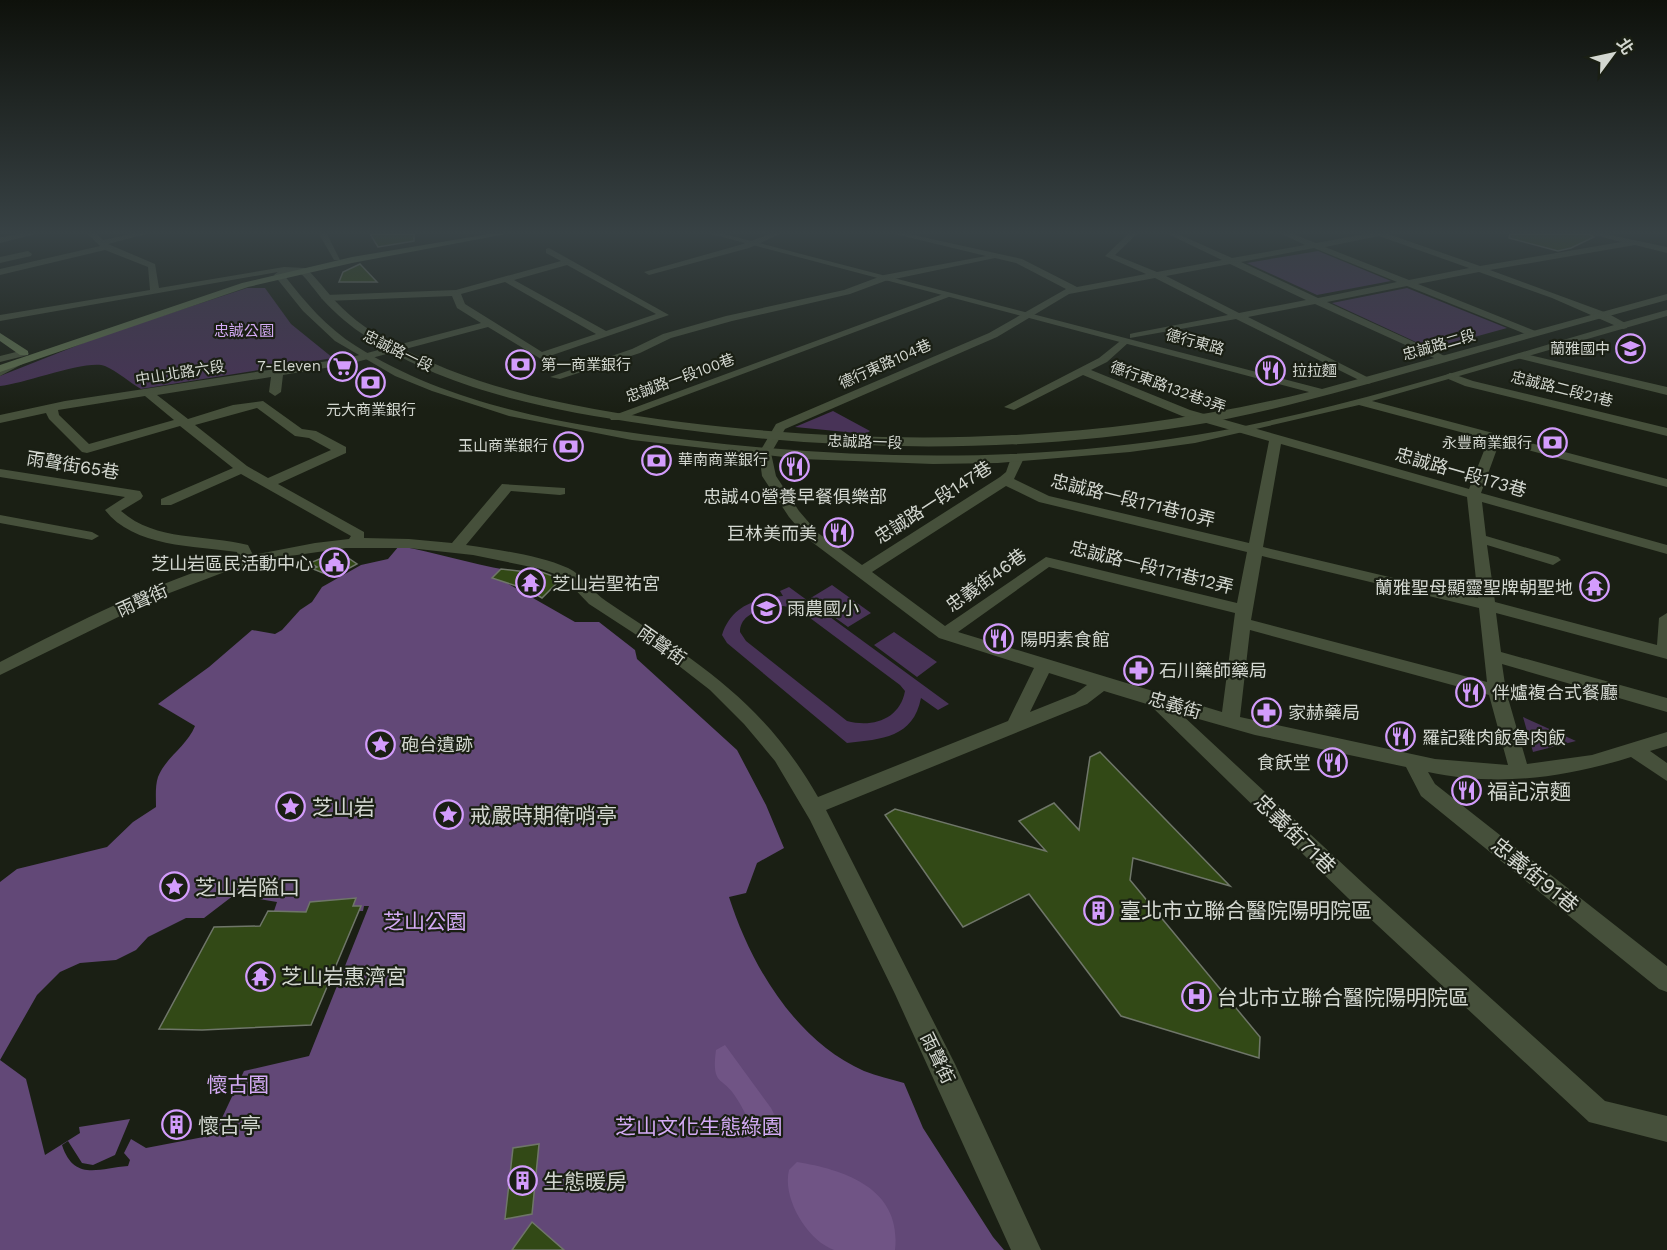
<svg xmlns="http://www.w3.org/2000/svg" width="1667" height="1250" font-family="'Work Sans','Noto Sans TC',sans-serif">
  <rect width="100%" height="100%" fill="#1a1f14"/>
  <path fill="#483357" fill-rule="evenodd" d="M1318,251L1391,281L1317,295L1247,263Z
    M247,288H265L291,324L333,358L141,389C129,382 117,371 105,366C87,359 24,384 0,386V376L101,336Z
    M1407,288L1507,328L1431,349L1332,303Z
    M833,411L870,431L866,434L795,427Z
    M832,585L871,613L848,627L809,599Z
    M789,587L949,704L938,710L921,698C913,738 882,739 847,743L727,643L722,635C731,606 756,598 783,596L780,591ZM783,606L798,609L900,685L905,691C900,719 873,728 847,721L746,641L740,632C740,611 767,608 783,606Z
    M894,632L937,662L917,677L874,645Z
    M1523,717L1576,741L1533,752Z"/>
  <path fill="#624877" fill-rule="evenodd" d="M399,546C435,552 470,564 507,570L503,581L575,622H599L635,650L637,659L737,750L766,805L784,848L757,863L746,893L729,897C751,966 796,1041 864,1071C877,1076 891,1079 904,1083L923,1128L993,1237L1004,1250H0V882L17,869L107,847L133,822L156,807C156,798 155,786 158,777C166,757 187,746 195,726L158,704L209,667L252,630L275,634L282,630L300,610L312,602L322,587L361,565L388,559ZM255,879L266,884L260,890L259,899L277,902L274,911H268L260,926L214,927L159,1029L311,1025L359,911H363L364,906H369L309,1056L244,1071L214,1135L146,1148L131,1139L124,1153L130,1160L128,1166C99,1168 74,1182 62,1145L68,1141L82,1163L93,1165L115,1155L130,1119L79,1127L80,1133L45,1155L26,1079L0,1060L37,995L60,972L80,963L116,960L136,950L148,937L186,918H204Z"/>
  <path fill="#705485" d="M725,1045L771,1108L774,1114L771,1120L756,1125C745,1118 744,1109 737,1099C723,1075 711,1088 716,1050Z
    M797,1162C846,1170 902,1189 895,1250H834C807,1240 782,1198 789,1170Z"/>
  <path fill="#324916" stroke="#6f7669" stroke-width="1.5" d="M370,234H414V241L378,247Z
    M1510,234H1589L1594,237L1571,248L1558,251L1509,238Z
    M360,264L377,282H339L343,272Z
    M338,551L357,564L333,577L313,569L317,567L310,563Z
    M501,569L536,573L539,571L561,579L542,598L529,590L492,578Z
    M1100,752L1230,886L1133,858L1130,880L1260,1037L1259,1058L1121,1016L1029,894L963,927L885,815L895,809L1046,851L1019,821L1054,803L1079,830L1090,757Z
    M356,898L353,906H361L311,1025L202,1030L159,1029L214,927L260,926L268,911L306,912L310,902Z
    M187,1115L182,1132L166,1134L171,1118Z
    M539,1144L532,1214L505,1219L513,1148Z
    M532,1222L564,1250H512Z"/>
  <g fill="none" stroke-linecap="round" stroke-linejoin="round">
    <path fill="#46503b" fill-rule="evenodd" d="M88,234H97L103,240L131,234H146L108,244L155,264L159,288L284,267L289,270L0,321V315L150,290L148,267L105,250L0,275V269L100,246Z
      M319,234H327L340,260H334Z
      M769,234H780L749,248L649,275L644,272L743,244Z
      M895,234H909L1022,259L1077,287L1146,274L1105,256L1128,234H1137L1115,255L1157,272L1222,260L1168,234H1178L1232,258L1305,245L1282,234H1293L1316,243L1366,234H1388L1480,266L1621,242L1591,234H1605L1667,247V253L1635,245L1490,270L1607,313L1627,324V328L1623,329L1552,298L1479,272L1418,284L1538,332V336H1530L1407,286L1327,302L1447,357L1449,359L1443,362L1315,304L1248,317L1371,379V383L1367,384L1236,319L1130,338V334L1134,333L1228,315L1155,278L1069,294L997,337L785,429L771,453L776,476L799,511L818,533L862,565L1000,477L1006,472L1012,455L1017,454L1024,458L1014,479L1049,496L1249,543L1269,441L1182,416L1083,375L1014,410L1004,407L1099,358L1124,338L1129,341L1128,343L1107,362L1091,370L1190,410L1469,489L1489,438L1495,434L1499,435L1501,438L1481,493L1667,545V554L1482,502L1486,536L1558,557L1561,560L1553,565L1487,545L1495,602L1657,645L1659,618L1667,613V659L1496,613L1501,652L1667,698V712L1502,664L1506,691L1527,764L1592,755L1667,732V746L1650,751L1667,763V781L1631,757C1564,778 1497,787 1428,772L1435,784L1667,966V992L1659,989L1421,796L1406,767L1255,735L1181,714L1364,884L1605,1101L1667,1116V1142L1589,1122L1348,898L1150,705L1104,691L1087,704L826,810L955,1064L1041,1250H1011L895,994L810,820L775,761L744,724L710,690L652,645L589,604L563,577L541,569L473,555L409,548H346L283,557L222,573L159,597L0,675V662C78,622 155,582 239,558L237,552C195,546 133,547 105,510L125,497L0,477V469L140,491L143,496L141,499L121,511C156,542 206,534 248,545L253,555L315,543L349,539L351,536L241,474L171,505H161V499L233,468L180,426L87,453L82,452L49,419L46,413L0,423V415L65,401L348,358L481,323L457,308L452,296L326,301L321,298L326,295L456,290L561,261L546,253V249L549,248L669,315L541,359L488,327L349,364L283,375L281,392L275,396L269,392L271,377L157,395L188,419L233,405L263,401L302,429L316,431L346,447V453L278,484L364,532V538L409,539L452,543L502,484L565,488V494L560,495L511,491L466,545C499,550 538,555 568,568C583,575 592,592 606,601C695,661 762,699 818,797L1008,721L1034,668L939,638L808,539L789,517L762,476L759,453L776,424L989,333L1066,289L1016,263L995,258L885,281L850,294L732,321L671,338L640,353L560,379L550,377L632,349L663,334L726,316L844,290L884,275L986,256ZM1379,236L1469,268L1409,280L1325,247ZM1314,248L1397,282L1318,298L1241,262ZM1230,264L1306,300L1239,313L1166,276ZM567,265L656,314L606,331L514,280ZM505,282L596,334L542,352L465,304L461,294ZM145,396L174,420L89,444L59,415L58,410ZM257,408L295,436L309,438L331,450L268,478L247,466L195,425ZM1281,444L1467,497L1478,598L1263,547ZM1006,486L1039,502L1247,552L1237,603L1046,557L945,626L872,572ZM1262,556L1479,608L1487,682L1251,620ZM1049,567L1235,613L1222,712L958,632ZM1250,630L1489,695L1508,765L1435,759L1240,717ZM1049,673L1087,685L1075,694L1030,712Z
      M28,251L32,254L31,256L0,263V257Z
      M946,293L954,295L619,420H611L609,417Z
      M24,350L29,353L28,355L0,362V356Z
      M1521,353L1667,387V395L1517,358V354Z
      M18,359L28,361L0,376V368Z
      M1450,373L1473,381L1667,428V436L1465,386L1446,378L1444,376Z
      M0,515L92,532L99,536L92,540L0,523Z"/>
    <path fill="#46503b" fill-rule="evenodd" d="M20,234H36L0,243V237Z
      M711,234H724L1322,389L1667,294V300C1591,321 1515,342 1439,364C1356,387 1273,412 1188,426C1009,455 825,452 645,424C551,410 448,391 367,337C351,327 336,314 323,300C315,291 309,281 300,273L284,275C305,302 327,328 356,346C454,408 577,427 689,440C858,460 1029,463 1196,435C1356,408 1511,353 1667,310V316L1372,401L1667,479V487L1359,405L1195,443L1130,452L998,463L933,464L801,459L632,440L509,416L432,391L395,376L335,341L303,311L274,275L284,267L305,268C315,276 322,286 330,295C346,314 366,329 388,341C477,391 581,409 681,422C892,448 1102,443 1309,392Z"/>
    <path fill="#5c6d4c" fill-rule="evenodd" d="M489,234H506L352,263L248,287L0,372V365L242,283L352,257Z
      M0,333L28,351V355H20L0,341Z"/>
  </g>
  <linearGradient id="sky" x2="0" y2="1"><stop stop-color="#0e110b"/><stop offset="0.57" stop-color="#384245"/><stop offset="1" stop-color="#384245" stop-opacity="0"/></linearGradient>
  <rect width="1667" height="409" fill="url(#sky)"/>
  <defs>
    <symbol id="school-ring" viewBox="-11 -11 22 22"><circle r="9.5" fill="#1a1f14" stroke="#d39cfc" stroke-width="1.5"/><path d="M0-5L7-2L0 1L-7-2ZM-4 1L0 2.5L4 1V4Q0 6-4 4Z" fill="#d39cfc"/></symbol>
    <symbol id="bank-ring" viewBox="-11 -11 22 22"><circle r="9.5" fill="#1a1f14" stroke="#d39cfc" stroke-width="1.5"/><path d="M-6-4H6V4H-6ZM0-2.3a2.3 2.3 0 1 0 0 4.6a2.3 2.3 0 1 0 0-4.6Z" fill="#d39cfc"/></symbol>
    <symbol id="supermarket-ring" viewBox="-11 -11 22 22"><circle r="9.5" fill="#1a1f14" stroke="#d39cfc" stroke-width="1.5"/><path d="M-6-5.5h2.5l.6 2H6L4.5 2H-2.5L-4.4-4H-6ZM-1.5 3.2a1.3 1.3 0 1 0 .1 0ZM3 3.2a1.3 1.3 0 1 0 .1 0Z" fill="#d39cfc"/></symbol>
    <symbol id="restaurant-ring" viewBox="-11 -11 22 22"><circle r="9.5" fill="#1a1f14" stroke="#d39cfc" stroke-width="1.5"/><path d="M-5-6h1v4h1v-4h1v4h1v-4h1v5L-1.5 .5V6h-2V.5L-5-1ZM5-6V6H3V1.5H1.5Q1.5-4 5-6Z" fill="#d39cfc"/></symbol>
    <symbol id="civic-ring" viewBox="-11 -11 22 22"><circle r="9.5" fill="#1a1f14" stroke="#d39cfc" stroke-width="1.5"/><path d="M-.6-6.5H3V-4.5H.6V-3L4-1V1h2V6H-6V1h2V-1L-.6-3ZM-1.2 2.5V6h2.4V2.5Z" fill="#d39cfc"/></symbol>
    <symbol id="temple-ring" viewBox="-11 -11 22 22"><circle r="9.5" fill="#1a1f14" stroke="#d39cfc" stroke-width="1.5"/><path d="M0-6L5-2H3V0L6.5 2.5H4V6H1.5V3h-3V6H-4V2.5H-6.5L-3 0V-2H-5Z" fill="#d39cfc"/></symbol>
    <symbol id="pharmacy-ring" viewBox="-11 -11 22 22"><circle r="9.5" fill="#1a1f14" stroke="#d39cfc" stroke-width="1.5"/><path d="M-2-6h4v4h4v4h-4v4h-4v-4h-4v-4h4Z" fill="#d39cfc"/></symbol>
    <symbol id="sight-ring" viewBox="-11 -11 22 22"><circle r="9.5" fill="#1a1f14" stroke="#d39cfc" stroke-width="1.5"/><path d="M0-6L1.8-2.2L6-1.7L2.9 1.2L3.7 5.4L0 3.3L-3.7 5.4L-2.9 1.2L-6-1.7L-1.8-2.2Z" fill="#d39cfc"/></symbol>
    <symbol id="building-ring" viewBox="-11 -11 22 22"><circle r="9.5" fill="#1a1f14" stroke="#d39cfc" stroke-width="1.5"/><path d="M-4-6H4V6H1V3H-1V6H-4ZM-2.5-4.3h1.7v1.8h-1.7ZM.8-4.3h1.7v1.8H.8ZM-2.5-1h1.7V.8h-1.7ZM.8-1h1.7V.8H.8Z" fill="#d39cfc"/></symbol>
    <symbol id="hospital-ring" viewBox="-11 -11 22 22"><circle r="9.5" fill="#1a1f14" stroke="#d39cfc" stroke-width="1.5"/><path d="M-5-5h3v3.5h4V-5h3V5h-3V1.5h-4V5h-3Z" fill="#d39cfc"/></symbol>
  </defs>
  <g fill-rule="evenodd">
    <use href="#school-ring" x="1614" y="332" width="33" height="33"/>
    <use href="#bank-ring" x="504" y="348" width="33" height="33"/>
    <use href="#supermarket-ring" x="326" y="350" width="33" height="33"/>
    <use href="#restaurant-ring" x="1254" y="354" width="33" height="33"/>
    <use href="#bank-ring" x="354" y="366" width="33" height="33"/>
    <use href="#bank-ring" x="1536" y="426" width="33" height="33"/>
    <use href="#bank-ring" x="552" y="430" width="33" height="33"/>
    <use href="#bank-ring" x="640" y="444" width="33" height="33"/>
    <use href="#restaurant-ring" x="778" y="450" width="33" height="33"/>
    <use href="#restaurant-ring" x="822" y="516" width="33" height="33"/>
    <use href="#civic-ring" x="318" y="546" width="33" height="33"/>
    <use href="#temple-ring" x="514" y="566" width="33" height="33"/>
    <use href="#temple-ring" x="1578" y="570" width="33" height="33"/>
    <use href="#school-ring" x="750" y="592" width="33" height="33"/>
    <use href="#restaurant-ring" x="982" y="622" width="33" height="33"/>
    <use href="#pharmacy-ring" x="1122" y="654" width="33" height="33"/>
    <use href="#restaurant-ring" x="1454" y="676" width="33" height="33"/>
    <use href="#pharmacy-ring" x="1250" y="696" width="33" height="33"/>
    <use href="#restaurant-ring" x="1384" y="720" width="33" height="33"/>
    <use href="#sight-ring" x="364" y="728" width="33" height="33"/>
    <use href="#restaurant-ring" x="1316" y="746" width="33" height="33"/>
    <use href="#restaurant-ring" x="1450" y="774" width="33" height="33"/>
    <use href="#sight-ring" x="274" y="790" width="33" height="33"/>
    <use href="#sight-ring" x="432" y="798" width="33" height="33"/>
    <use href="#sight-ring" x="158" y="870" width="33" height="33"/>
    <use href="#building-ring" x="1082" y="894" width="33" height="33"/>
    <use href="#temple-ring" x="244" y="960" width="33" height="33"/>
    <use href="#hospital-ring" x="1180" y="980" width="33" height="33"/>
    <use href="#building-ring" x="160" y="1108" width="33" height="33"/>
    <use href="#building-ring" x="506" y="1164" width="33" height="33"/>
  </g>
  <g text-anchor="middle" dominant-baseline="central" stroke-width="4.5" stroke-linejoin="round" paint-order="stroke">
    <g font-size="15" fill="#d4abf5" stroke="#1a1f14">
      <text x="244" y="331">忠誠公園</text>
    </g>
    <g font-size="15" fill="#d3d7d0" stroke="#1a1f14">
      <text transform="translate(1195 342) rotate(15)">德行東路</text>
      <text transform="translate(1439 345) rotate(-16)">忠誠路二段</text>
      <text transform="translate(398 351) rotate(26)">忠誠路一段</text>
      <text transform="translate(885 364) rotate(-24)">德行東路104巷</text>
      <text transform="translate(180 373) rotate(-9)">中山北路六段</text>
      <text transform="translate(680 378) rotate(-20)">忠誠路一段100巷</text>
      <text transform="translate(1168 387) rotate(20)">德行東路132巷3弄</text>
      <text transform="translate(1562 389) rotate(14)">忠誠路二段21巷</text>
      <text transform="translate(865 442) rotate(2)">忠誠路一段</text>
    </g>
    <g font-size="15" fill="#d3d7d0" stroke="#1a1f14" text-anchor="end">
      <text x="1610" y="349">蘭雅國中</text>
      <text x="541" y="365" text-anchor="start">第一商業銀行</text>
      <text x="321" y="366">7-Eleven</text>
      <text x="1292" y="371" text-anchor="start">拉拉麵</text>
      <text x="371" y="410" text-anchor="middle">元大商業銀行</text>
      <text x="1532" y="443">永豐商業銀行</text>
      <text x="548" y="446">玉山商業銀行</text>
      <text x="678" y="460" text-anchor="start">華南商業銀行</text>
    </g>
    <g font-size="18" fill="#d3d7d0" stroke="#1a1f14">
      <text transform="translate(73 465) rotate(9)">雨聲街65巷</text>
      <text transform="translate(1461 472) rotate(16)">忠誠路一段173巷</text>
      <text transform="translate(1133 500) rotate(14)">忠誠路一段171巷10弄</text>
      <text transform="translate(933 502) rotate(-33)">忠誠路一段147巷</text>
      <text transform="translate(1152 567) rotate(14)">忠誠路一段171巷12弄</text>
      <text transform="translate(986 580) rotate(-36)">忠義街46巷</text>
      <text transform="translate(142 600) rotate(-24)">雨聲街</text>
      <text transform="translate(662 645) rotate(35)">雨聲街</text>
      <text transform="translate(1175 705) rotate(16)">忠義街</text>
      <text transform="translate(938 1058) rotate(64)">雨聲街</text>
    </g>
    <g font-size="18" fill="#d3d7d0" stroke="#1a1f14" text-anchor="start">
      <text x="795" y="496" text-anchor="middle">忠誠40營養早餐俱樂部</text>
      <text x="817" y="533" text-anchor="end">巨林美而美</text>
      <text x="313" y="563" text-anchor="end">芝山岩區民活動中心</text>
      <text x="552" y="583">芝山岩聖祐宮</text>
      <text x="1573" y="587" text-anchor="end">蘭雅聖母顯靈聖牌朝聖地</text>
      <text x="787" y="608">雨農國小</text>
      <text x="1020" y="639">陽明素食館</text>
      <text x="1159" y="670">石川藥師藥局</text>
      <text x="1492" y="692">伴爐複合式餐廳</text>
      <text x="1288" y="712">家赫藥局</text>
      <text x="1422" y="737">羅記雞肉飯魯肉飯</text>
      <text x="401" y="744">砲台遺跡</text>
      <text x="1311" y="762" text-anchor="end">食飫堂</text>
    </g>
    <g font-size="21" fill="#d3d7d0" stroke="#1a1f14" text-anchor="start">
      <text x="1487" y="791">福記涼麵</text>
      <text x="312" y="807">芝山岩</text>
      <text x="470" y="815">戒嚴時期衛哨亭</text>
      <text x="195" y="887">芝山岩隘口</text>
      <text x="1120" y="910">臺北市立聯合醫院陽明院區</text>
      <text x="281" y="976">芝山岩惠濟宮</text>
      <text x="1217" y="997">台北市立聯合醫院陽明院區</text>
      <text x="198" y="1125">懷古亭</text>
      <text x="543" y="1181">生態暖房</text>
    </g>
    <g font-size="21" fill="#d3d7d0" stroke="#1a1f14">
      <text transform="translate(1295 834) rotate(44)">忠義街71巷</text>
      <text transform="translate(1535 875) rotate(39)">忠義街91巷</text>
    </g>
    <g font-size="21" fill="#d4abf5" stroke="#1a1f14">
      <text x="425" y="921">芝山公園</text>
      <text x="238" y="1084">懷古園</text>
      <text x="699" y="1126">芝山文化生態綠園</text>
    </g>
  </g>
  <g transform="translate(1613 54) rotate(57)" stroke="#1a1f14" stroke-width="4.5" paint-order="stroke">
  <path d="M0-4.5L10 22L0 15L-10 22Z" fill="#d3d7d0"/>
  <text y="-9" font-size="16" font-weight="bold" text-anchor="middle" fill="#d3d7d0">北</text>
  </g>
</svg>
